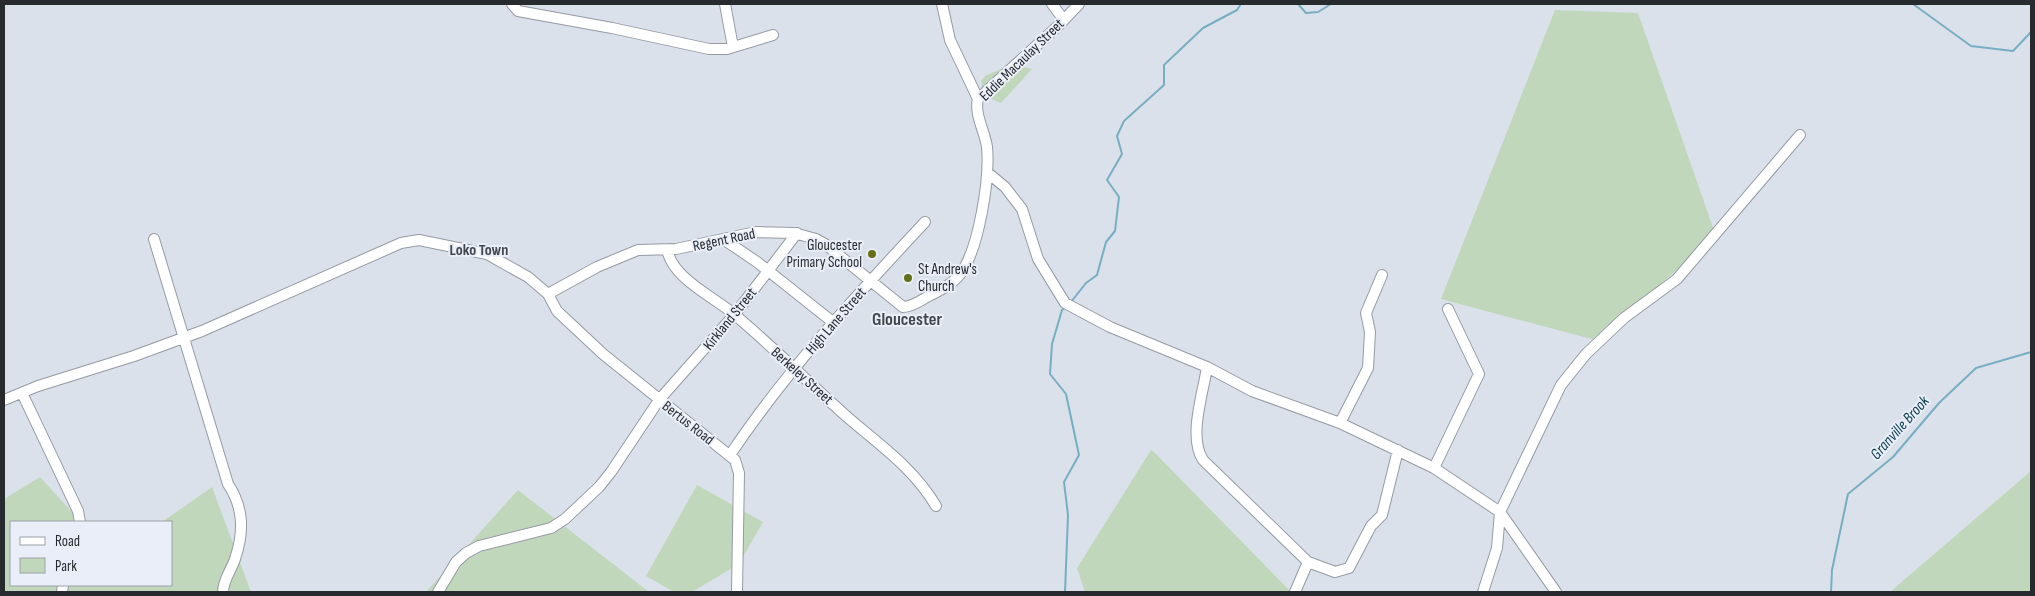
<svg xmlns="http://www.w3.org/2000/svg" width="2035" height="596" font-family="'Sofia Sans Condensed',sans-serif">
  <rect width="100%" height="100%" fill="#dbe1eb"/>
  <path fill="#c0d7bb" d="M1555,10L1638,13L1716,236L1595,340L1441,299Z
    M1012,64L1032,69L1001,103L984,96L981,81L985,76Z
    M1151,450L1155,453L1291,592H1085L1077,568Z
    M2031,471V592H1890Z
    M40,477L81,522H11V585H171V522H162L212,487L251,592H4V499Z
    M697,485L763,522L739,564L692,592H674L646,576Z
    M518,490L649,592H426Z"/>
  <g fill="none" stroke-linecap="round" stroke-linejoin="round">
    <path stroke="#77aec2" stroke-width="2" d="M1298,4L1306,13L1318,12L1331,4
      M1913,4L1971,46L2013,51L2031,32
      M1071,302L1086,283L1097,275L1106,242L1115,231L1119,197L1107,180L1122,154L1117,136L1124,121L1164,85V65L1203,28L1237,10L1241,4
      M1065,592L1068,515L1064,482L1079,455L1066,394L1050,374L1052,344L1062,310L1066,307
      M1831,592L1832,570L1848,494L1893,457L1939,403L1976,368L2031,352"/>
    <defs>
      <path id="minor" d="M512,4L518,11L612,28L709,49H727L773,35
        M725,4L733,47
        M942,4L950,40L978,99
        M1052,4L1064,20
        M988,173L1005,187L1022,209L1038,259L1065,303L1110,327L1207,367L1252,391L1340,423L1434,468L1500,512L1556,592
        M154,239L228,484C244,508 244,532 235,559C231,571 223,580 223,592
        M723,239L757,262L834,323
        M667,250C674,280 713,296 735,315C773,347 808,382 845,415C878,444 913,467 936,506
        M548,294L597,267L638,250L676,249L756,232L794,233L816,239L825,244L903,307C912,307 920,301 927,297C939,291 953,284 961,273C979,248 990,178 987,147C985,132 974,114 978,99L1059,25L1079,4
        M1207,367C1203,394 1188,437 1203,460L1308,562L1335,572L1349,568L1371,526L1382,515L1398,450
        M22,393L78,511L80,522
        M4,400L38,386L134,356L202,331L401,243L419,240L487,254L528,277L548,294L557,311L603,354L735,460L739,473L737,592
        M1340,423L1368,368L1370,332L1366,313L1382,275
        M730,455C786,371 856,296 925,222
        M1434,468L1479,374L1448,309
        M62,592L63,585
        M438,592L456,562L466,553L479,546L551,528L565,519L599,487L611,472L659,400L735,314L797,233
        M1295,592L1308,562
        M1483,592L1497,548L1500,512L1561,385L1586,354L1624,318L1677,279L1800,135"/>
    </defs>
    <use href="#minor" stroke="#959aa3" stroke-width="12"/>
    <use href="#minor" stroke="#fff" stroke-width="10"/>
  </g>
  <g fill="#656f17" stroke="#e9eef8" stroke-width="2">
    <circle cx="872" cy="254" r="5"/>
    <circle cx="908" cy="278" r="5"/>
  </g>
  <g text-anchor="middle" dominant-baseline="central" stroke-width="4" stroke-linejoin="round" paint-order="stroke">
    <g font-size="15" fill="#282b2e" stroke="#e9eef8">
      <text transform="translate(1022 60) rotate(-44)">Eddie Macaulay Street</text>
      <text transform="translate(724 240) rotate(-12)">Regent Road</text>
      <text transform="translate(730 319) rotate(-51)">Kirkland Street</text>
      <text transform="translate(836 321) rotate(-49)">High Lane Street</text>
      <text transform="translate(802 376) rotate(42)">Berkeley Street</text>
      <text transform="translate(688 423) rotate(38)">Bertus Road</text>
    </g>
    <g font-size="15" fill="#282b2e" stroke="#e9eef8" text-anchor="end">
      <text x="862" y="245">Gloucester<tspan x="862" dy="17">Primary School</tspan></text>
      <text x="918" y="269" text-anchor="start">St Andrew's<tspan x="918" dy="17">Church</tspan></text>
    </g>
    <g font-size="16" font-weight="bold" fill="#43484f" stroke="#e9eef8">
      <text x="479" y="250">Loko Town</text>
    </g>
    <g font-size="16" font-style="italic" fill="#0b3e4d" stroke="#e9eef8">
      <text transform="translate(1900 428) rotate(-48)">Granville Brook</text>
    </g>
    <g font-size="18" font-weight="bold" fill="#43484f" stroke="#e9eef8">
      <text x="907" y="319">Gloucester</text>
    </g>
  </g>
  <rect width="2035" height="596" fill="none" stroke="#282b2e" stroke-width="10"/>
  <rect x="10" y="521" width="162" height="65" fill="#e9eef8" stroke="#9ca0a7"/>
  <rect x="20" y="537" width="25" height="8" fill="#ffffff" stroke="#9ca0a7"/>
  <text x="55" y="546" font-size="15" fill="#282b2e">Road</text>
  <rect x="20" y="558" width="25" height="15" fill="#c0d7bb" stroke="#9ca0a7"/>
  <text x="55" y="571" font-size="15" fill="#282b2e">Park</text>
</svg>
